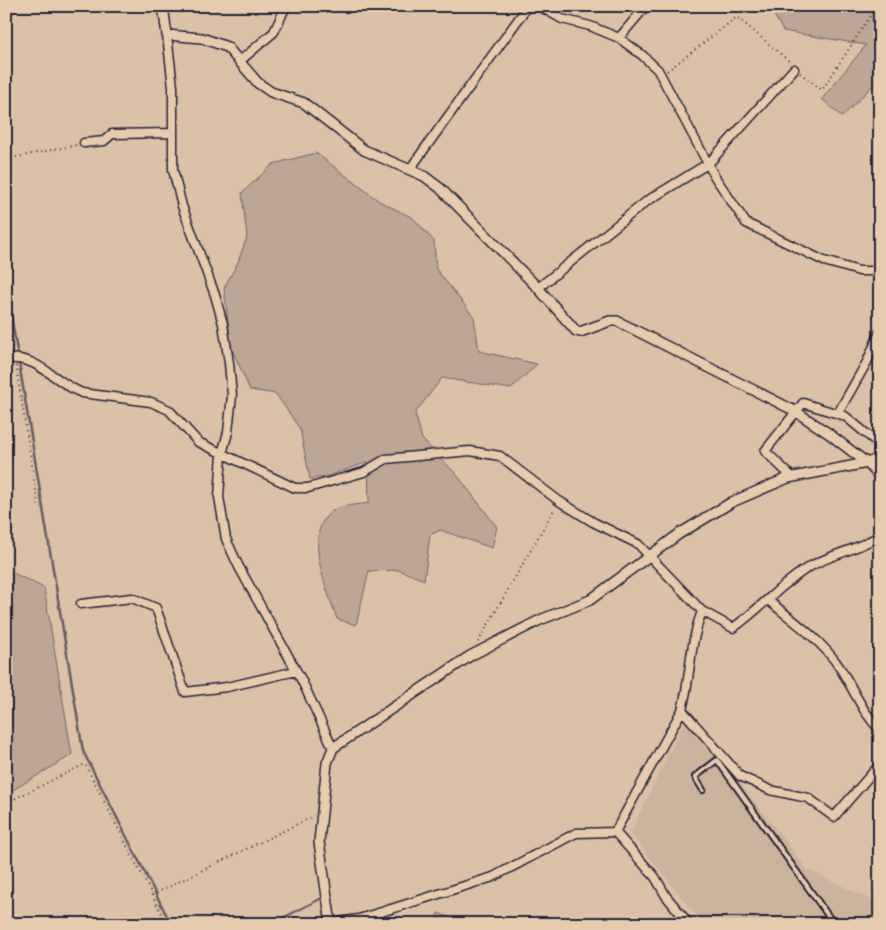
<svg xmlns="http://www.w3.org/2000/svg" width="886" height="930" font-family="Pangolin,sans-serif">
  <rect width="100%" height="100%" fill="#dbc1a7"/>
  <filter id="ink" filterUnits="userSpaceOnUse"><feTurbulence type="fractalNoise" baseFrequency=".02" numOctaves="2"/><feDisplacementMap in="SourceGraphic" scale="10" xChannelSelector="R" yChannelSelector="G"/><feConvolveMatrix kernelMatrix="1 2 1 2 8 2 1 2 1" color-interpolation-filters="sRGB"/></filter>
  <g filter="url(#ink)">
    <path fill="#cbb49e" d="M685,720L736,778L807,869L880,904V924H703L630,833Z"/>
    <path fill="#bca695" stroke="#6f6468" d="M769,6H873L880,12V78L842,117L822,99L866,45L783,31Z
      M316,153L379,201L413,218L434,241L436,269L474,317L479,351L537,364L511,389L442,378L415,413L422,439L457,475L497,527L492,548L440,530L430,535L424,580L399,570L369,571L356,625L337,619C328,591 300,531 334,510C343,505 359,505 369,503L368,462L325,477L310,479L300,429L276,394L250,390L231,347L224,288L238,262L247,237L242,193L273,164Z
      M6,565L9,571L44,588L72,755L6,794Z
      M438,913L467,924H435Z"/>
    <g fill="none" stroke-linecap="round" stroke-linejoin="round">
      <path stroke="#655b63" stroke-width="2.5" d="M6,284L83,751L171,924
        M271,924L324,897"/>
      <defs>
        <path id="service" d="M703,790L695,777L717,760L834,924"/>
        <path id="minor" d="M539,6L562,19L590,26L619,38L642,55L658,70L715,177L746,223L824,261L859,271H880
          M167,35L173,87V170L182,206L215,295L223,324L229,363L232,396L228,432L222,454L219,497L226,539L239,567L302,681L333,748
          M619,38L646,6
          M240,61L274,32L286,6
          M84,143L104,141L112,134L172,133
          M410,169L528,6
          M538,288L647,201L709,163L794,69
          M6,359C39,355 55,383 82,393L151,402L169,410L198,442L295,488H308L364,472L386,459L470,451L500,456L559,501L593,522L638,544L702,611L733,628C760,609 781,584 809,567C831,554 858,550 880,535
          M838,413L867,362L880,332
          M792,477L765,451L803,403L845,416L880,445
          M768,600C792,620 820,639 838,665C853,687 861,711 880,730
          M81,604L132,598L156,608L185,692L227,687L296,671
          M682,710L740,776L770,790L808,798L834,817L880,764
          M615,832L682,710C691,676 689,645 702,611
          M615,832L655,877L666,896L689,924
          M331,923L359,919L493,877L576,833L615,832"/>
        <path id="tertiary" d="M163,6L167,35L202,38L227,47L258,83L271,92L304,103L364,150L424,176L440,188L538,288L576,331L580,332L610,321H617L795,411L828,433L867,463L880,477
          M331,924L319,842L327,763L333,748L470,656L540,620L590,600L679,534L732,502L788,478L867,463L880,458"/>
      </defs>
      <use href="#service" stroke="#22223b" stroke-width="8"/>
      <use href="#minor" stroke="#22223b" stroke-width="11"/>
      <use href="#tertiary" stroke="#22223b" stroke-width="12"/>
      <path stroke="#22223b" stroke-width="2" stroke-dasharray="1 4" stroke-linecap="butt" d="M667,71L737,17L790,62
        M800,73L822,90L877,6
        M6,159L77,145
        M6,312L13,351
        M16,366L39,509
        M478,642L555,508
        M6,803L85,764L167,924
        M152,895L314,816"/>
      <use href="#service" stroke="#e7cbae" stroke-width="4"/>
      <use href="#minor" stroke="#e7cbae" stroke-width="8"/>
      <use href="#tertiary" stroke="#e7cbae" stroke-width="9"/>
    </g>
  </g>
  <rect width="886" height="930" fill="none" stroke="#e7cbae" stroke-width="25"/>
  <rect x="12" y="12" width="861" height="905" fill="none" stroke="#22223b" stroke-width="2" filter="url(#ink)"/>
</svg>
